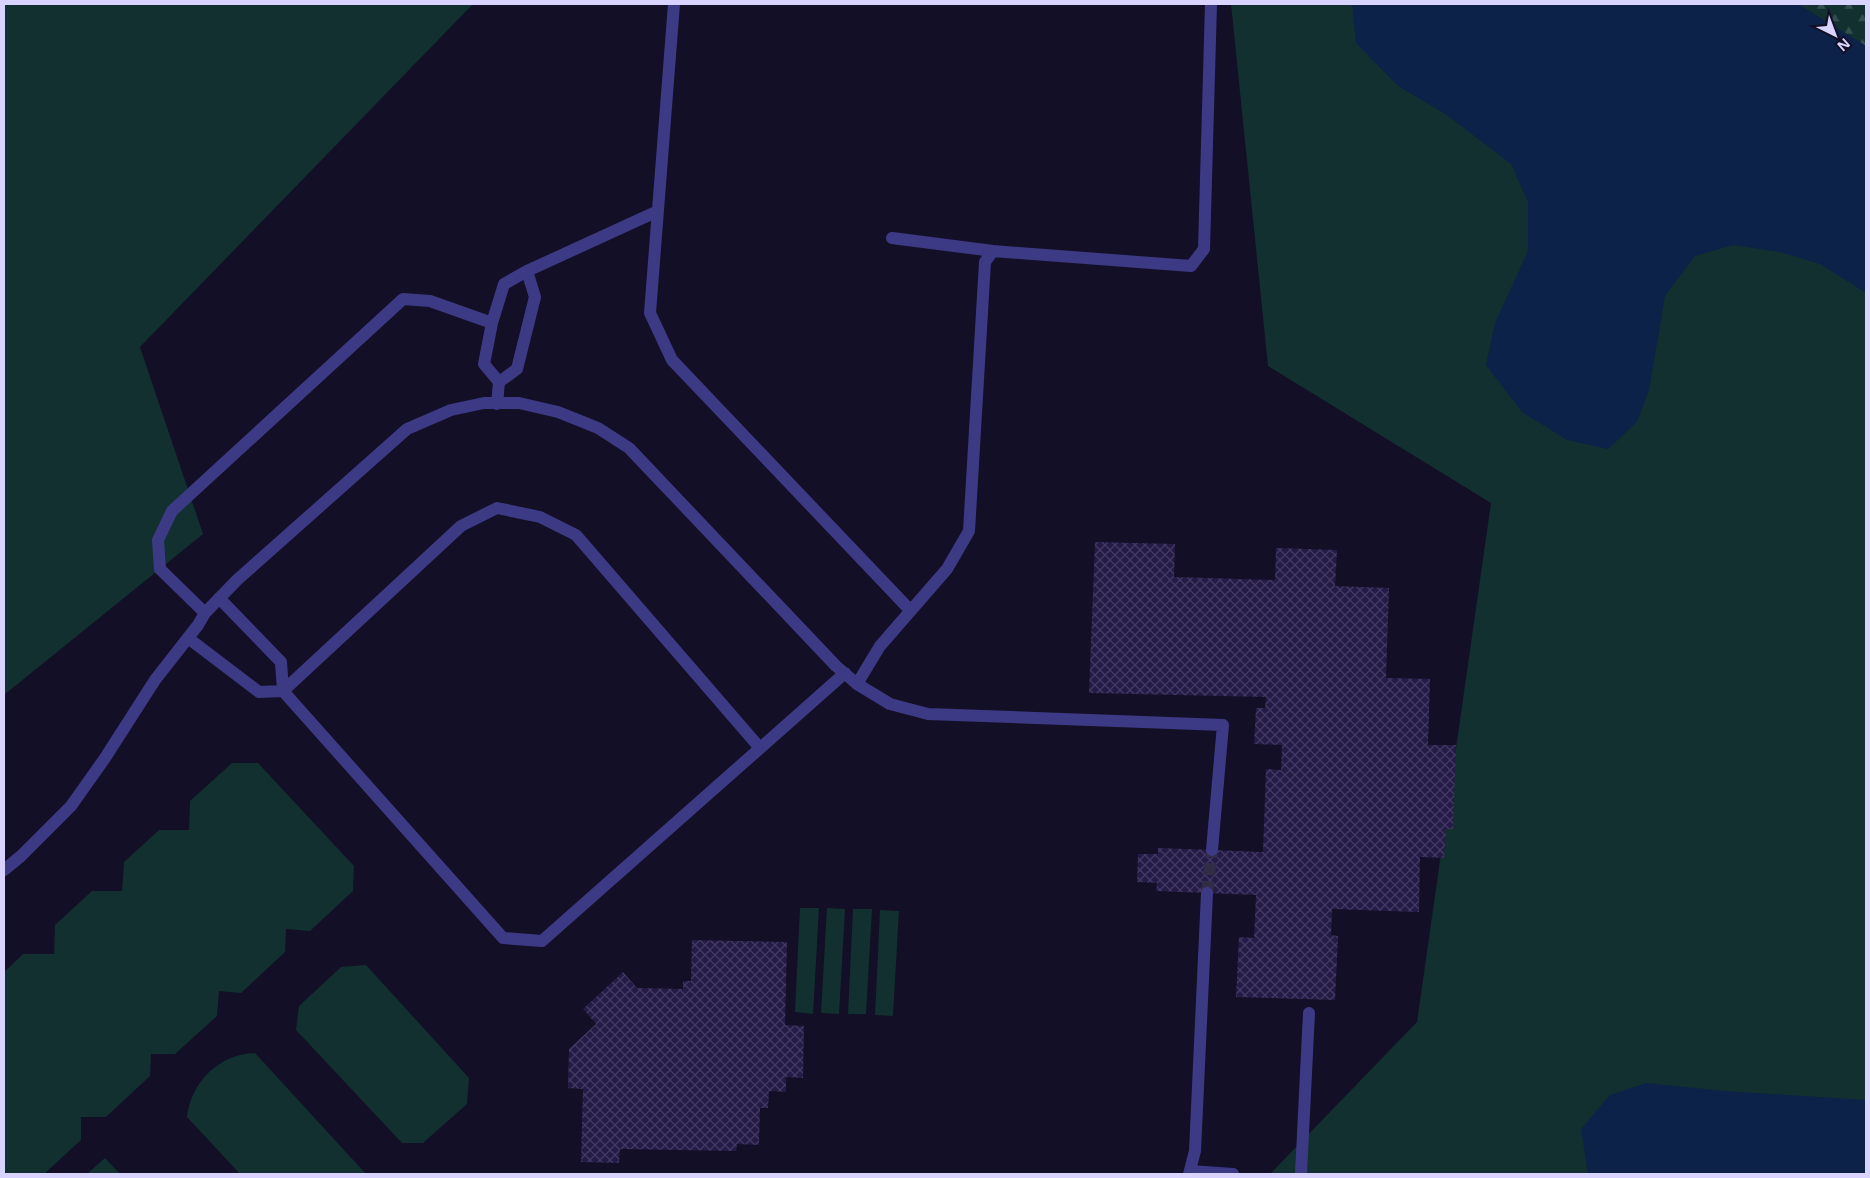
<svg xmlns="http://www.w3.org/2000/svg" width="1870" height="1178" font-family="'Noto Sans',sans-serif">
  <defs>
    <pattern id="forest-firs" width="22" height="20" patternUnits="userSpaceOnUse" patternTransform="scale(1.25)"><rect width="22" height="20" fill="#12302f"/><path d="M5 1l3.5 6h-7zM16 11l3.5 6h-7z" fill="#344d4e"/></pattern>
    <pattern id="building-cross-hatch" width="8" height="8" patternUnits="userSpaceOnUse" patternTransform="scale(1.25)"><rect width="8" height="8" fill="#241b47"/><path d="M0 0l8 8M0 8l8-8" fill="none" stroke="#433b63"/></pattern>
  </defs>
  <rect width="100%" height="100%" fill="#130f26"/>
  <path fill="#12302f" d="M4,4H473L140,347L203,534L4,695Z
    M1231,4H1866V1174H1270L1417,1022L1491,503L1268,366Z
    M232,763H258L354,866L353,891L310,931L286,929L285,952L241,993L219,991L217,1016L175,1054H151L150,1076L106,1117H81V1140L44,1174H4V972L23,954H54L55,925L92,891H122L124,862L159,830H189L190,801Z
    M800,908H819L813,1014L795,1012Z
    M827,908L845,909L839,1014L821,1013Z
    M853,909H872L866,1014H848Z
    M880,910L899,911L893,1016L875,1015Z
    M366,965L469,1078L467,1104L423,1143H402L296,1030L299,1006L341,967Z
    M255,1053L366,1174H240L187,1117C191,1082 219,1054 255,1053Z
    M105,1158L120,1174H87Z"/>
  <path fill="url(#forest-firs)" d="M1798,4H1866V46Z"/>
  <path fill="#0c2248" d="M1352,4H1798L1866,46V293L1820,264L1780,252L1733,245L1695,256L1665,296L1649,390L1637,422L1608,449L1567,440L1522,412L1486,365L1495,323L1528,251V202L1511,164L1447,115L1398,86L1356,43Z
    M1646,1083L1723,1091L1866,1100V1174H1588L1581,1129L1610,1095Z"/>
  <path fill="url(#building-cross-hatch)" d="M1095,542L1175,544L1174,577L1275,580L1276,548L1337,550L1335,586L1389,588L1386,678L1430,679L1428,745H1456L1453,829H1446L1444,858L1420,857L1419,912L1332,909L1331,935L1338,936L1335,1000L1236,997L1239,937L1254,938L1256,895L1156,891L1157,883L1137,882L1138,854H1158V848L1263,852L1266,769L1281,770L1282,745L1254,744L1256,708H1265L1266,697L1089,693Z
    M692,940L787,942L785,1025L804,1026L803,1078L786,1077V1092L769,1091L768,1108H760L759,1145L737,1144L736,1151L620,1149L619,1163L581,1162L583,1089L568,1088L569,1049L596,1024L583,1009L623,972L637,988L683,989V981H691Z"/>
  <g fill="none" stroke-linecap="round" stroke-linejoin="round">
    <path stroke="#312d47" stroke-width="12" stroke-dasharray="12 6" stroke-linecap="butt" d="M1207,893L1212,850"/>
    <path stroke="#3d3a85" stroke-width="12" d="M674,4L650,313L672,360L910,610
      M892,238L993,251
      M499,382L517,369L535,297L527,271
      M497,404L499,382L484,364L492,323L504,284L527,271L658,211
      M205,613L160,569L158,540L172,511L403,299L430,301L492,323
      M188,638L259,692L283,691L281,662L219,598
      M857,684L880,646L947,569L969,531L985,262L993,251L1191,266L1204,249L1211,4
      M760,748L576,535L540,517L497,508L461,526L283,691L503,938L542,941L845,673
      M4,870L21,856L71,806L105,758L155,680L198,625L205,613L237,580L407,429L451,410L484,403H519L558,412L598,428L629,448L836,666L857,684L890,704L928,714L1223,725L1212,850
      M1190,1171L1233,1174
      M1189,1174L1195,1151L1207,893
      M1301,1174L1309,1013"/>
  </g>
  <rect width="1870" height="1178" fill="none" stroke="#d9d4ff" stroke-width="10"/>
  <g transform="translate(1835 35) rotate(138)" stroke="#130f26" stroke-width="4" paint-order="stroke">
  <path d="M0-4L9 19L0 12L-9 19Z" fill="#d9d4ff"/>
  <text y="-8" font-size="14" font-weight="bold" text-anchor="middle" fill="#d9d4ff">N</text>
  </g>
</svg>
